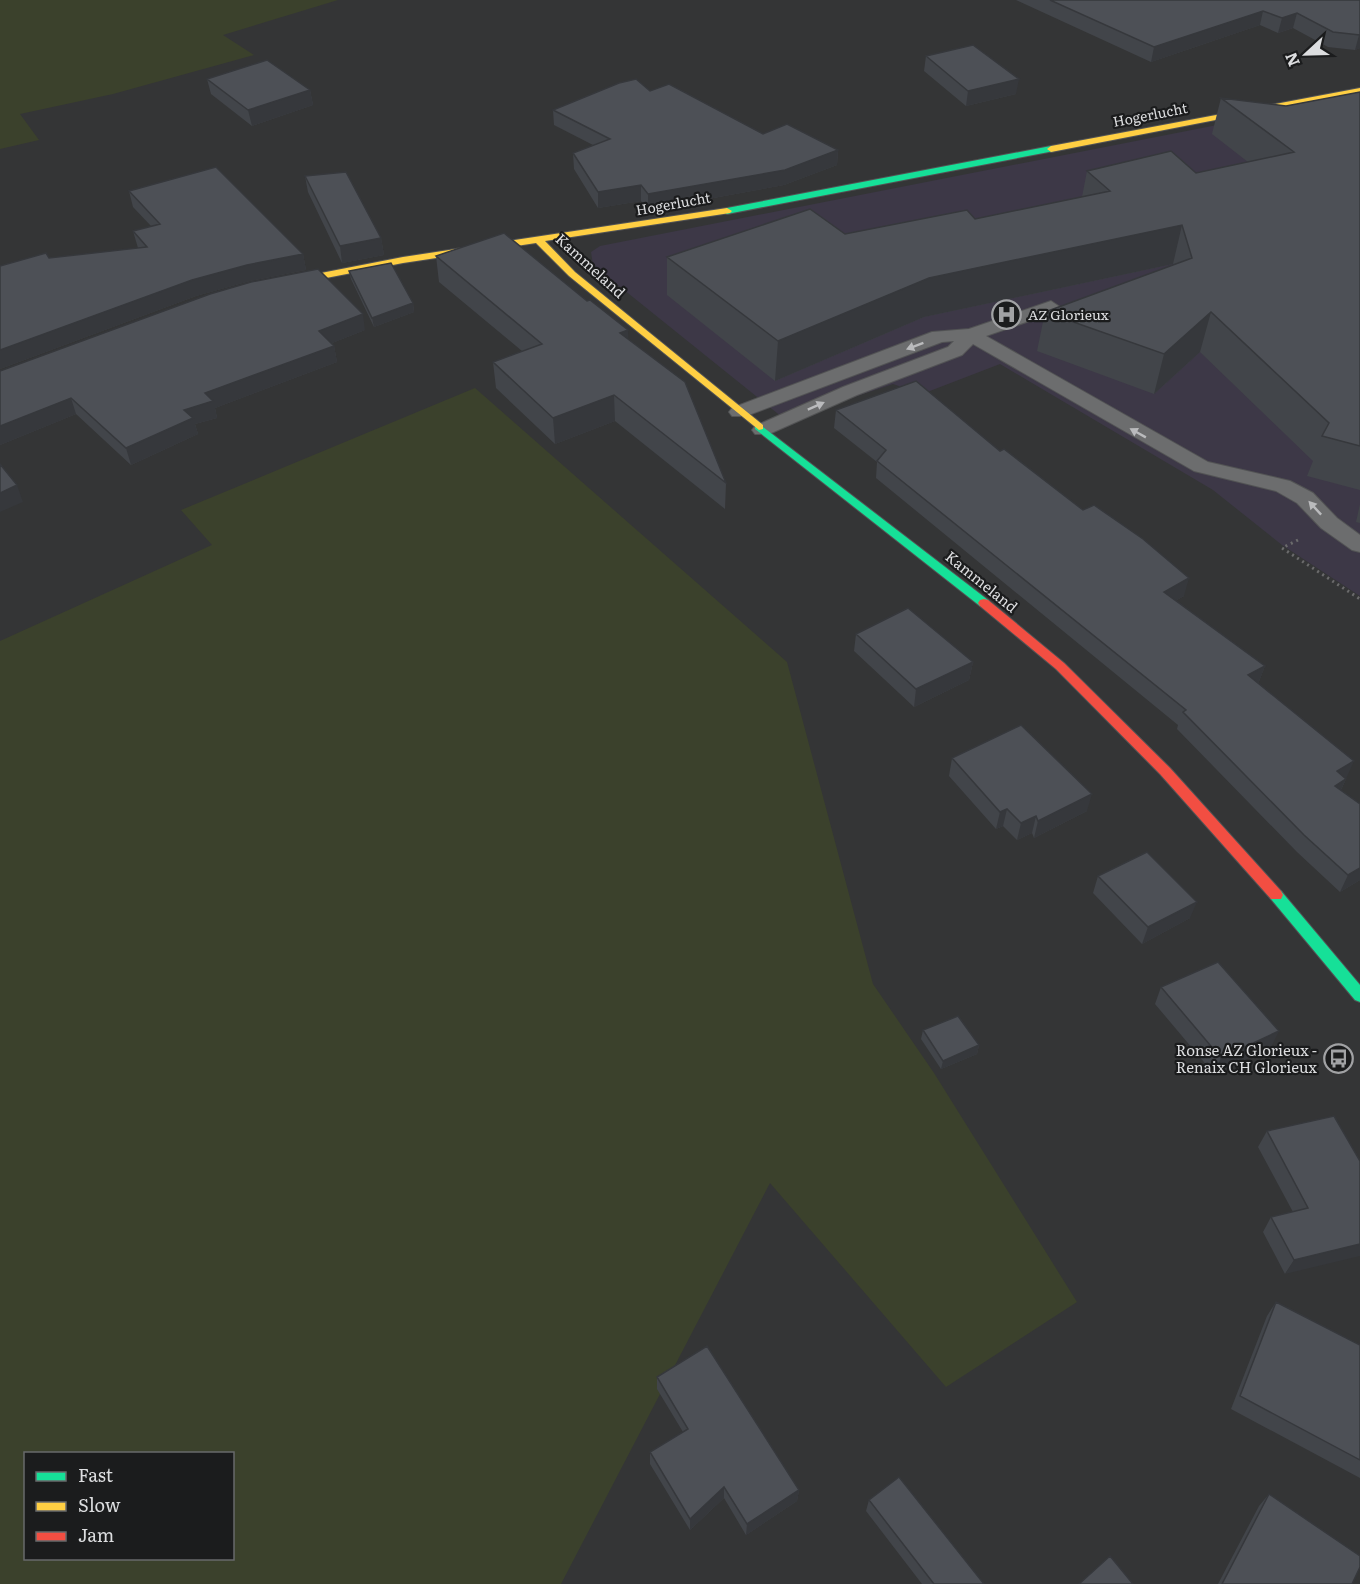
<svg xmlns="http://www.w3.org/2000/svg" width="1360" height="1584" font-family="Literata,serif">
  <rect width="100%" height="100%" fill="#343536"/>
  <path fill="#3d3847" d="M1360,97V596L1282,545L1213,490L1000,364L922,394L893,384L848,399L804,417L792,425L593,265L591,252L600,246Z"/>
  <path fill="#3b412c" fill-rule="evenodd" d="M0,0H338L223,35L254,55L113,94L20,114L39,140L0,149Z
    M475,388L787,662L873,984L934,1073L1077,1302L946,1387L770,1183L561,1584H0V641L212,545L181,510ZM26,1454H232V1558H26Z"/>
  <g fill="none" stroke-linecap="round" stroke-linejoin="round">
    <defs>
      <path id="lane" d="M1051,301L1060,307L1058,311L986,336L1208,462L1290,481L1313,493L1337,518L1360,535V552L1352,550L1321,528L1297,503L1276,491L1194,471L973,344L962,355L857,395L769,434H755L752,430L755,426L843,387L948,347L954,341L942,342L746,416H732L729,412L732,408L932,332L969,329Z"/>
      <path id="fast" d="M1051,146L1055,149L1054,151L727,214L722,211L727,208Z
        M759,424L988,600L990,603L988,606H980L755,429V425Z
        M1276,889L1281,891L1360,985V1002L1355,1000L1271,899L1269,895L1271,891Z"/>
      <path id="slow" d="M1360,88V92L1051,152L1047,149L1051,146Z
        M727,208L732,211L730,213L545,241L575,272L763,425V429L759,430L569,276L536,243L403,263L280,287L275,284L280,281L403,257Z"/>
      <path id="jam" d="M984,599L988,600L1064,663L1170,768L1281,891L1283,895L1281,899H1271L1160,774L1056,669L980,606L978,603L980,600Z"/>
    </defs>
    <use href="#lane" stroke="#525354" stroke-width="2"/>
    <use href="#fast" stroke="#525354" stroke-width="2"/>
    <use href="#slow" stroke="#525354" stroke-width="2"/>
    <use href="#jam" stroke="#525354" stroke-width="2"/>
    <path stroke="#6b6b6c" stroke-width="3" stroke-dasharray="2 4" stroke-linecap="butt" d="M1298,540L1282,548L1360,599"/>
    <use href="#lane" fill="#6c6d6e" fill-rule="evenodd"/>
    <use href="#fast" fill="#16e098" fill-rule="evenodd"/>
    <use href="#slow" fill="#ffcf43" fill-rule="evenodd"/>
    <use href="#jam" fill="#f24e42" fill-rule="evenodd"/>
  </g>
  <path fill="#42454a" d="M1016,0H1360V48L1355,50L1328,47L1293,28L1278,33L1260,25L1151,62Z
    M926,56L1016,94L966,106L924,71Z
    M207,79L310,90L313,105L252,126L211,94Z
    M650,91L763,134L838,150L837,165L784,185L648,210L641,201L598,208L574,169L573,153L593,145L554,125L553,110Z
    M1360,92V490L1307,476L1313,461L1200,352L1154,394L1037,351L1045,312L1173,265V264L924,317L775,381L667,295V257L845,234L975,219L1082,197L1087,171L1196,173L1248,162L1212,134L1221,98L1286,106Z
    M305,176L381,238L384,255L342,263L308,192Z
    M129,191L303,254L306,270L250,281L196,296L0,369V266L49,258L138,248L133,231L151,226L133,207Z
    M436,256L628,339L726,483L725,509L615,421L555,444L496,388L493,362L522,351L439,282Z
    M349,271L413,303L414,312L374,327L351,279Z
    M365,330L332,343L334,346L337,362L215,408L217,418L195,424L198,434L131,465L76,414L0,445V371Z
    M836,410L1000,451L1184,596L1175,601L1265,666L1258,684L1346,779L1341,790L1360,880L1340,892L1297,852L1177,729L1178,725L876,478L877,462L834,428Z
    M1360,504V523L1356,522Z
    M856,634L973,662L969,680L914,707L854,651Z
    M952,758L1087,811L1034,838L1032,833L1017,840L1003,826L996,829L949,776Z
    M1098,876L1190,918L1142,944L1093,893Z
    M1161,987L1271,1047L1214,1074L1155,1004Z
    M923,1030L979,1045L977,1054L941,1069L921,1039Z
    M1267,1131L1360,1161L1285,1274L1263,1232L1271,1217L1293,1212L1258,1147Z
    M1276,1302L1360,1345V1478L1231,1409L1267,1316Z
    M657,1377L799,1490L797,1501L746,1535L724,1498L690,1530L650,1464V1452L683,1432L657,1389Z
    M1269,1494L1352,1584H1218L1259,1506Z
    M869,1500L984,1584H922L866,1511Z"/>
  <path fill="#36383c" d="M1263,11L1260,25L1151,62L1154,47Z
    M1297,13L1293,28L1278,33L1282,18Z
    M1359,35H1360V48L1355,50Z
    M1019,79L1016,94L966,106L968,91Z
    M310,90L313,105L252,126L248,110Z
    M838,150L837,165L784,185L648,210V194Z
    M641,185V201L598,208V192Z
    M1182,225L1173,264L924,317L775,381L778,341L929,278Z
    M381,238L384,255L342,263L340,246Z
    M303,254L306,270L250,281L196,296L0,369V350L192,280L247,265Z
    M413,303L414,312L374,327L372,318Z
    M1211,312L1200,352L1154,394L1164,354Z
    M363,314L365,330L322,347L319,331Z
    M628,330L629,355L620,333Z
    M334,346L337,362L215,408L217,418L195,424L198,434L131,465L126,448L184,410L205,393Z
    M614,395L615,421L555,444L553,418Z
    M71,398L76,414L0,445V426Z
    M17,485L23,502L0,512V493Z
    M1189,578L1184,596L1159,610L1164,592Z
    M973,662L969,680L914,707L916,689Z
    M1265,666L1258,684L1248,675Z
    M1354,761L1346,779L1337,771Z
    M1346,779L1338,796L1335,786Z
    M1092,794L1087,811L1034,838L1038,821Z
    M1007,809L1003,826L996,829L1000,812Z
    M1036,816L1032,833L1017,840L1021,823Z
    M1360,868V880L1340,892L1348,875Z
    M1197,902L1190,918L1142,944L1148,927Z
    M1279,1031L1271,1047L1214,1074L1221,1058Z
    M979,1045L977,1054L941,1069L943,1061Z
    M1360,1244V1256L1285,1274L1294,1260Z
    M724,1487V1498L690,1530V1519Z
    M799,1490L797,1501L746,1535L747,1524Z"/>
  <path fill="#4d5056" stroke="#36383c" stroke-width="1.5" d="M1050,0H1360V35L1333,32L1297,13L1282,18L1263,11L1154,47Z
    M973,45L1019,79L968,91L926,56Z
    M267,60L310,90L248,110L207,79Z
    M636,79L650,91L669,84L763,134L787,124L838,150L785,170L648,194L641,185L598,192L573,153L610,139L553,110L619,83Z
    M1360,92V446L1322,436L1329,423L1211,312L1164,354L1045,312L1192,258L1182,225L929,278L778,341L667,257L810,209L845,234L967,210L975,219L1110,191L1087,171L1171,151L1196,173L1294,152L1221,98L1286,106Z
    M216,167L303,254L247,265L192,280L0,350V266L46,253L49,258L147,247L133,231L160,224L129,191Z
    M346,172L381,238L340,246L305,176Z
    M504,233L587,301L590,300L628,330L620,333L685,382L726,483L614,395L553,418L493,362L542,344L436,256Z
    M391,263L413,303L372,318L349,271Z
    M318,269L363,314L319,331L334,346L205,393L213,401L184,410L193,418L126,448L71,398L0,426V371L210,294L251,282Z
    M916,381L1000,451L1004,449L1083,510L1094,505L1143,539L1189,578L1164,592L1265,666L1248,675L1354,761L1337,771L1346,779L1335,786L1360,804V868L1348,875L1304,835L1183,712L1186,710L877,461L886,450L836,410Z
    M0,464L17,485L0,493Z
    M908,608L973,662L916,689L856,634Z
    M1021,725L1092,794L1038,821L1036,816L1021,823L1007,809L1000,812L952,758Z
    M1147,852L1197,902L1148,927L1098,876Z
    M1218,962L1279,1031L1221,1058L1161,987Z
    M958,1016L979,1045L943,1061L923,1030Z
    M1334,1116L1360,1161V1244L1294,1260L1271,1217L1308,1208L1267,1131Z
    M1276,1302L1360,1345V1460L1240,1396Z
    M707,1346L799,1490L747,1524L724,1487L690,1519L650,1452L688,1429L657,1377Z
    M899,1477L984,1584H934L869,1500Z
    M1269,1494L1360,1556V1567L1352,1584H1222Z
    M1110,1556L1133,1584H1079Z"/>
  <defs><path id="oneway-solid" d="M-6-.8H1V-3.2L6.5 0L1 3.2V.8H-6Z" transform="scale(1.5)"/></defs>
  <g fill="#babbbd">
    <use href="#oneway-solid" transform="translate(915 346) rotate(159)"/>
    <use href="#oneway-solid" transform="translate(816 406) rotate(-24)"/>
    <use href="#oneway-solid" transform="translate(1138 433) rotate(-151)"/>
    <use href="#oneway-solid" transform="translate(1315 508) rotate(-133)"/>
  </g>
  <defs>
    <symbol id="hospital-ring" viewBox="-11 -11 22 22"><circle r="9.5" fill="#1b1c1d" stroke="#a1a2a4" stroke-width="1.5"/><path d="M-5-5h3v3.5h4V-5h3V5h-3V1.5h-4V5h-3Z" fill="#a1a2a4"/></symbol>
    <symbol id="bus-ring" viewBox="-11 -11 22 22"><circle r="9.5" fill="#1b1c1d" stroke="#a1a2a4" stroke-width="1.5"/><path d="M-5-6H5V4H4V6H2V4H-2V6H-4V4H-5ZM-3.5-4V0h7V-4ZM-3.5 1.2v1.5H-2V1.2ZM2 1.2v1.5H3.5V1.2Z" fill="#a1a2a4"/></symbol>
  </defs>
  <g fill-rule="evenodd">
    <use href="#hospital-ring" x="990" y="298" width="33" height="33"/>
    <use href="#bus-ring" x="1322" y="1042" width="33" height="33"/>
  </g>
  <g text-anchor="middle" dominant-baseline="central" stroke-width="4.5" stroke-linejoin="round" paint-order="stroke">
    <g font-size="14" fill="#dcdddf" stroke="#1b1c1d">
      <text transform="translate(1150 114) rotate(-11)">Hogerlucht</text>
      <text transform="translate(673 203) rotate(-10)">Hogerlucht</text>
    </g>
    <g font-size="14" fill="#dcdddf" stroke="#1b1c1d" text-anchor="start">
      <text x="1028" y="314">AZ Glorieux</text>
    </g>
    <g font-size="15" fill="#dcdddf" stroke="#1b1c1d">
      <text transform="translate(591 265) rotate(42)">Kammeland</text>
      <text transform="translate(982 581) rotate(39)">Kammeland</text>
    </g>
    <g font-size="15" fill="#dcdddf" stroke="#1b1c1d" text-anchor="end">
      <text x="1317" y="1049">Ronse AZ Glorieux -<tspan x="1317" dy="17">Renaix CH Glorieux</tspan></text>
    </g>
  </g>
  <rect x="24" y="1452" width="210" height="108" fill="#1b1c1d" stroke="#68696b" stroke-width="1.5"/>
  <rect x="36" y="1472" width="30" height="9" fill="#16e098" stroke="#68696b" stroke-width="1.5"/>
  <text x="78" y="1482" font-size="18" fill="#dcdddf">Fast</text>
  <rect x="36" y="1502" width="30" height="9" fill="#ffcf43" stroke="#68696b" stroke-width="1.5"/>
  <text x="78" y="1512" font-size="18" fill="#dcdddf">Slow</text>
  <rect x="36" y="1532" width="30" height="9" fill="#f24e42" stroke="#68696b" stroke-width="1.5"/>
  <text x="78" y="1542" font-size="18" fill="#dcdddf">Jam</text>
  <g transform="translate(1306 54) rotate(248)" stroke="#1b1c1d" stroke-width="4.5" paint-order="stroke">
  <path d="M0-4.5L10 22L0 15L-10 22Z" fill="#dcdddf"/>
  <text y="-9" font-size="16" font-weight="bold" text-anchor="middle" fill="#dcdddf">N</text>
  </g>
</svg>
